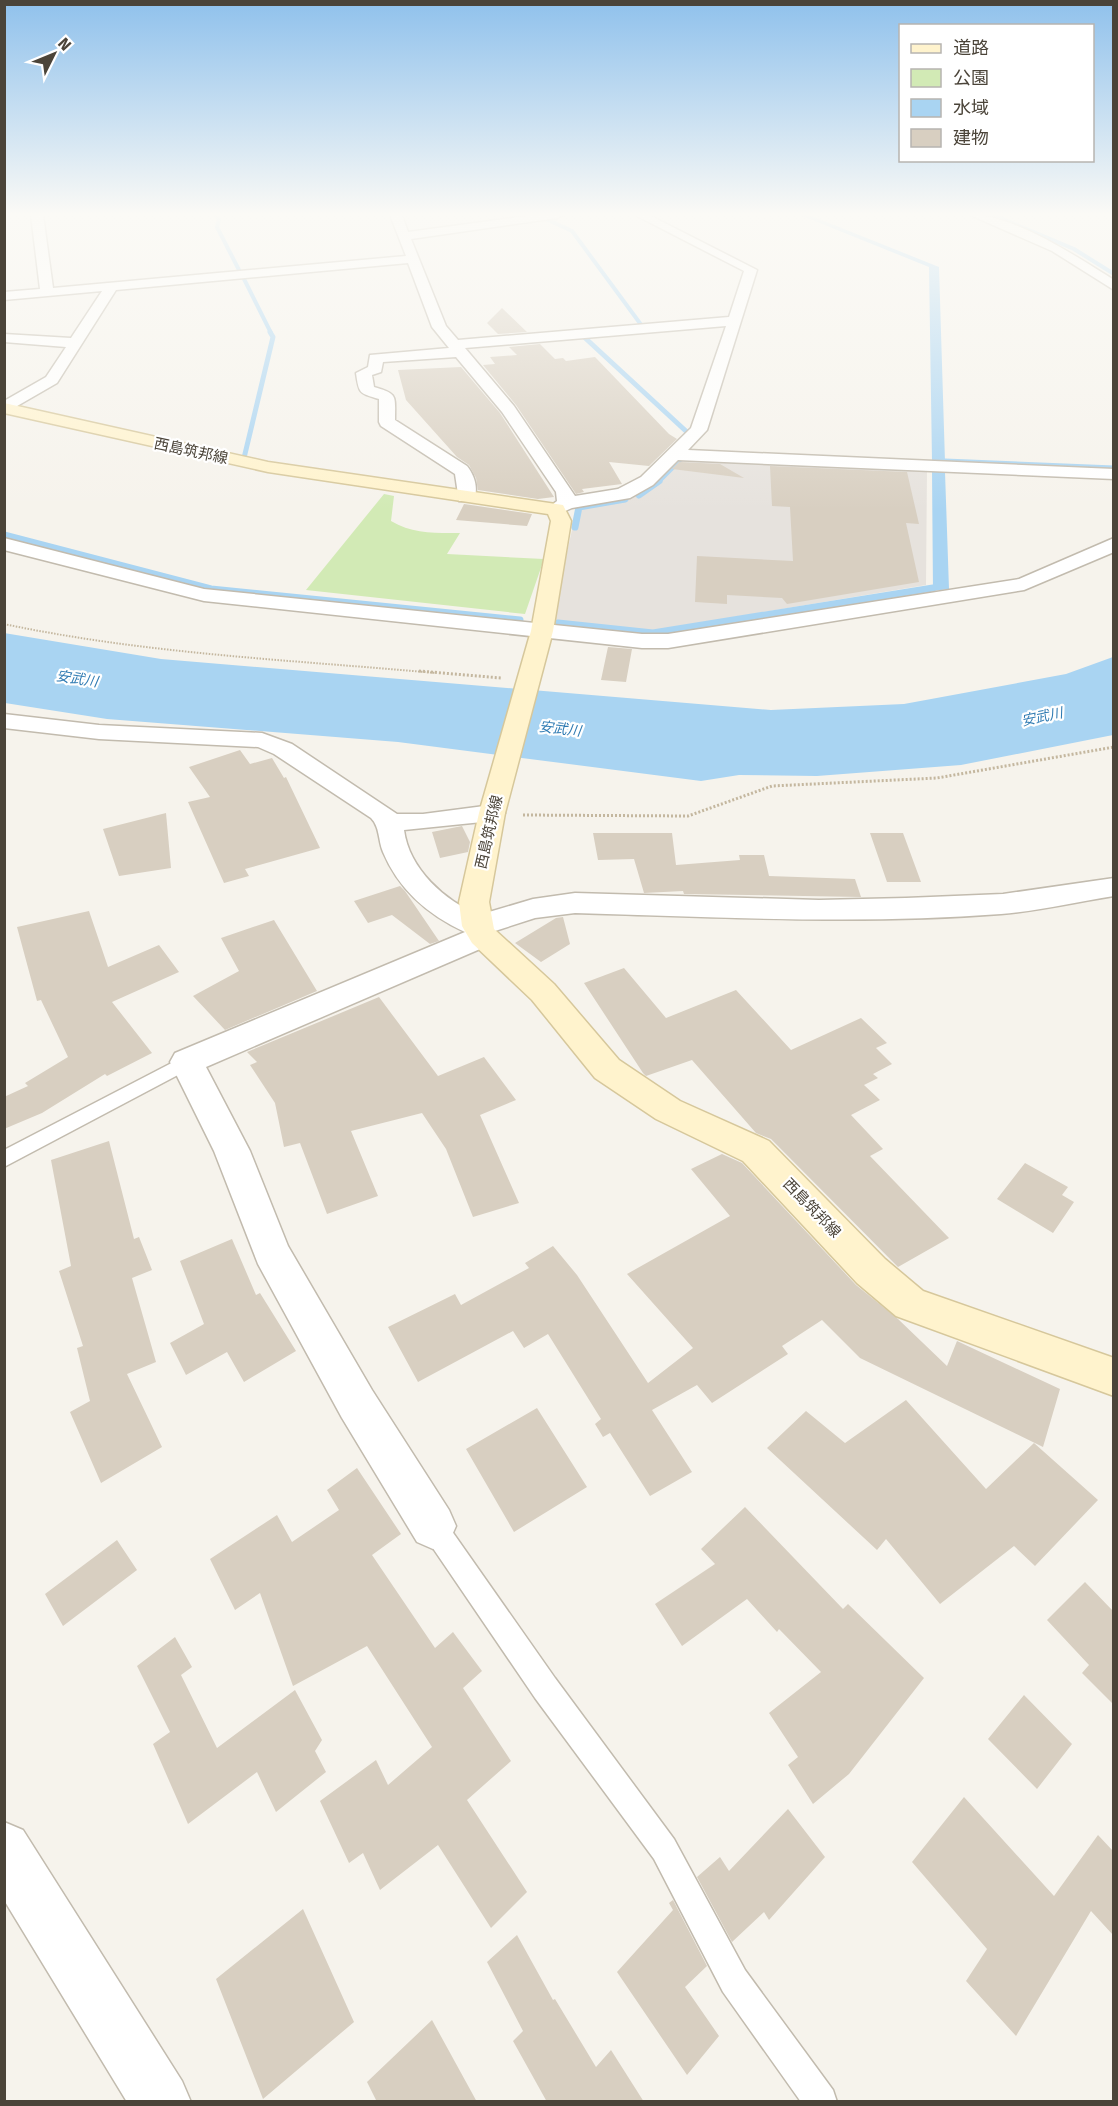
<svg xmlns="http://www.w3.org/2000/svg" width="1118" height="2106" font-family="'Fira Sans','Noto Sans JP',sans-serif">
  <rect width="100%" height="100%" fill="#f6f3ec"/>
  <path fill="#e6e2dd" d="M681,458L927,469L926,585L650,631L552,621L577,507L650,486Z"/>
  <path fill="#d2eab5" d="M384,494L394,496L391,521C413,534 435,533 460,533L447,554L544,559L525,614L306,590Z"/>
  <path fill="#a9d4f2" d="M800,215H809L939,267L945,462L932,461L929,267Z
    M932,471L945,472L949,589L933,591Z
    M4,633L161,659L771,710L904,704L1066,674L1113,657V735L961,765L817,776L739,775L701,781L398,742L107,719L5,703Z"/>
  <g fill="none" stroke-linecap="round" stroke-linejoin="round">
    <path stroke="#a9d4f2" stroke-width="4" d="M215,215L219,219L217,227L240,272
      M993,215L1074,249L1114,274
      M546,219L572,231L642,326L630,327
      M243,277L271,333"/>
    <path stroke="#a9d4f2" stroke-width="5" d="M583,336L688,433
      M244,458L273,337L270,332
      M945,461L1114,468
      M657,483L679,461"/>
    <path stroke="#a9d4f2" stroke-width="7" d="M639,495L659,481
      M575,527L579,507L625,499
      M4,535L211,589L520,620
      M558,623L653,633L933,588"/>
  </g>
  <path fill="#d8cfc1" d="M502,308L527,332L498,334L487,323Z
    M540,344L555,359L563,358L566,361L595,357L669,434L677,439L649,466L609,462L622,484L582,489L584,492L576,494L516,405L483,365L495,364L490,357L517,355L509,347Z
    M461,367L500,413L554,497L538,499L478,490L476,478L469,465L457,457L406,400L398,370Z
    M679,462L720,464L744,478L672,469Z
    M770,466L907,472L919,524L906,523L919,582L787,604L782,598L727,595V604L695,602L697,556L793,561L790,507L772,506Z
    M464,504L532,514L527,526L456,520Z
    M608,647L632,649L626,682L601,680Z
    M240,750L250,764L272,758L284,778L286,777L320,848L245,869L249,876L224,883L188,802L210,797L189,767Z
    M166,813L171,868L119,876L103,829Z
    M462,826L470,842L468,852L440,858L432,832Z
    M593,833H672L676,865L740,860L739,855H764L769,876L855,879L861,897L684,894L683,891L644,893L634,859L598,860Z
    M870,833H903L921,882H887Z
    M400,886L405,891L439,941L430,944L392,915L368,923L354,901Z
    M89,911L108,967L159,945L179,972L112,1002L152,1053L107,1076L105,1074L42,1113L4,1129V1097L28,1086L25,1083L68,1057L41,1000L37,1001L17,927Z
    M563,917L570,944L541,962L515,943L556,918Z
    M274,920L317,991L225,1030L193,996L239,971L221,938Z
    M624,968L666,1018L736,990L791,1050L861,1018L887,1043L876,1048L892,1064L873,1074L878,1078L864,1085L880,1100L851,1115L883,1149L870,1156L949,1238L898,1267L771,1139L756,1133L692,1060L646,1076L643,1073L584,983Z
    M379,997L438,1076L484,1057L516,1100L480,1115L519,1203L473,1217L446,1149L422,1113L351,1131L378,1196L327,1214L300,1143L284,1147L275,1103L250,1065L257,1062L247,1052Z
    M109,1141L134,1239L139,1237L152,1270L132,1278L156,1362L127,1374L162,1447L101,1483L70,1412L90,1401L77,1348L83,1346L59,1271L71,1266L51,1160Z
    M722,1154L742,1163L856,1285L898,1319L947,1366L957,1341L1060,1389L1043,1447L860,1358L822,1320L782,1346L788,1354L712,1403L697,1385L652,1410L692,1472L650,1496L610,1433L603,1437L595,1424L601,1419L548,1334L524,1348L513,1331L418,1382L388,1327L455,1294L461,1305L529,1268L525,1263L553,1246L577,1275L648,1383L693,1348L627,1274L730,1216L691,1169Z
    M1025,1163L1068,1187L1062,1195L1074,1202L1053,1233L997,1199Z
    M232,1239L256,1295L260,1293L296,1351L244,1382L227,1352L186,1375L170,1343L204,1324L180,1261Z
    M906,1400L986,1489L1034,1443L1098,1500L1035,1566L1014,1546L940,1604L886,1539L877,1550L767,1448L806,1411L845,1443Z
    M537,1408L587,1487L514,1532L466,1449Z
    M357,1468L401,1534L372,1555L435,1648L453,1632L482,1671L463,1688L511,1761L467,1800L527,1892L491,1928L438,1845L380,1890L363,1853L349,1863L320,1801L376,1760L388,1785L432,1747L367,1646L293,1686L260,1593L235,1610L210,1559L277,1515L292,1542L339,1510L327,1490Z
    M745,1507L843,1609L848,1604L924,1678L849,1774L813,1804L788,1765L798,1757L769,1713L821,1672L779,1629L777,1632L747,1599L682,1646L655,1604L715,1564L701,1549Z
    M117,1540L137,1570L63,1626L45,1594Z
    M1085,1582L1113,1611V1704L1082,1673L1089,1665L1047,1620Z
    M175,1637L192,1667L181,1675L217,1748L295,1690L322,1740L315,1751L326,1772L276,1812L257,1772L188,1824L153,1744L170,1732L137,1666Z
    M1024,1695L1072,1744L1037,1789L988,1739Z
    M964,1797L1054,1896L1098,1835L1113,1851V1935L1091,1911L1016,2036L966,1981L987,1949L912,1862Z
    M788,1809L825,1857L769,1920L764,1912L732,1942L697,1877L720,1857L729,1871Z
    M673,1900L707,1966L685,1987L719,2036L687,2075L617,1972L673,1910L669,1903Z
    M303,1909L354,2022L263,2099L216,1979Z
    M517,1935L553,2000L555,1999L596,2067L611,2050L644,2102H547L513,2041L523,2031L487,1962Z
    M432,2020L477,2102H377L367,2082Z"/>
  <g fill="none" stroke-linecap="round" stroke-linejoin="round">
    <defs>
      <path id="lane" d="M187,1055L193,1057L196,1062L193,1067L4,1167V1150Z
        M433,1514L442,1517L555,1678L674,1839L745,1970L833,2090L837,2102H801L723,1992L654,1859L535,1698L424,1535L421,1526L424,1517Z"/>
      <path id="street" d="M31,215H43L53,288L406,256L390,215H402L408,232L534,215H563L557,218L411,239L446,326L458,340L729,317L744,271L635,215H649L757,270L707,430L688,450L1114,469V479L678,460L653,485L630,498L572,508L556,515L547,509L557,501L556,492L502,412L456,357L383,362L381,372L372,375L374,387C398,394 395,395 395,420L467,466C475,476 479,490 473,501H459L455,474L381,426L379,422V399C359,393 359,394 356,373L368,367L370,355L449,348L432,327L408,263L116,290L57,383L5,413L4,401L46,377L66,347L4,342V334L71,338L102,291L4,300V292L40,289ZM726,326L691,428L641,477L618,489L575,496L514,406L465,348Z
        M970,215C1011,213 1079,258 1114,280V290L1052,251Z
        M4,538L204,589L642,634H668L1019,579L1114,538V552L1024,590L668,648H642L204,601L4,550Z
        M4,714L99,725L262,733L292,744L397,814H423L492,805L501,807L505,813L501,819L492,821L404,830C409,869 445,901 479,915L533,899L575,893L819,900L906,898L1003,894L1114,878V896C1076,902 1039,911 1001,914C860,925 717,917 575,913L535,918L495,931L498,936L494,943L206,1067L250,1151L288,1246L372,1390L449,1510L456,1526L449,1542L433,1549L417,1542L342,1418L258,1264L214,1151L170,1062L175,1053L465,932C428,915 399,890 383,852C378,840 380,827 371,818L274,754L258,747L99,739L4,728Z
        M4,1822L23,1830L182,2081L191,2102H127L4,1900Z"/>
      <path id="secondary" d="M4,403L268,462L563,505L571,521L553,631L505,813L489,902L494,929L554,984L619,1060L680,1101L769,1141L885,1259L923,1291L1114,1358V1396L896,1316L857,1283L743,1161L656,1119L595,1078L532,1000L472,943L462,926L459,902L479,813L531,631L551,521L548,514L268,472L4,413Z"/>
    </defs>
    <use href="#lane" stroke="#c2bbae" stroke-width="3"/>
    <use href="#street" stroke="#c2bbae" stroke-width="3"/>
    <use href="#secondary" stroke="#d6c79b" stroke-width="3"/>
    <path stroke="#c4b79f" stroke-width="2" stroke-dasharray="1.5 1.5" stroke-linecap="butt" d="M4,624C146,654 292,660 436,673"/>
    <path stroke="#c4b79f" stroke-width="3" stroke-dasharray="2 2" stroke-linecap="butt" d="M419,671L501,678
      M523,815L688,816L772,786L937,778L1114,747"/>
    <use href="#lane" fill="#fff" fill-rule="evenodd"/>
    <use href="#street" fill="#fff" fill-rule="evenodd"/>
    <use href="#secondary" fill="#fff3cd" fill-rule="evenodd"/>
  </g>
  <linearGradient id="sky" x2="0" y2="1"><stop stop-color="#8fc1ec"/><stop offset="0.42" stop-color="#fbfaf6"/><stop offset="1" stop-color="#fbfaf6" stop-opacity="0"/></linearGradient>
  <rect width="1118" height="510" fill="url(#sky)"/>
  <g text-anchor="middle" dominant-baseline="central" stroke-width="4.5" stroke-linejoin="round" paint-order="stroke">
    <g font-size="14" font-style="italic" fill="#2e7ab2" stroke="#fff">
      <text transform="translate(77 679) rotate(9)">安武川</text>
      <text transform="translate(1042 717) rotate(-12)">安武川</text>
      <text transform="translate(560 729) rotate(7)">安武川</text>
    </g>
    <g font-size="15" fill="#4b4439" stroke="#fff">
      <text transform="translate(191 451) rotate(12)">西島筑邦線</text>
      <text transform="translate(489 832) rotate(-77)">西島筑邦線</text>
      <text transform="translate(812 1208) rotate(46)">西島筑邦線</text>
    </g>
  </g>
  <rect width="1118" height="2106" fill="none" stroke="#4b4439" stroke-width="12"/>
  <rect x="899" y="24" width="195" height="138" fill="#ffffff" stroke="#b7b4b0" stroke-width="1.5"/>
  <rect x="911" y="44" width="30" height="9" fill="#fff3cd" stroke="#b7b4b0" stroke-width="1.5"/>
  <text x="953" y="54" font-size="18" fill="#4b4439">道路</text>
  <rect x="911" y="69" width="30" height="18" fill="#d2eab5" stroke="#b7b4b0" stroke-width="1.5"/>
  <text x="953" y="84" font-size="18" fill="#4b4439">公園</text>
  <rect x="911" y="99" width="30" height="18" fill="#a9d4f2" stroke="#b7b4b0" stroke-width="1.5"/>
  <text x="953" y="114" font-size="18" fill="#4b4439">水域</text>
  <rect x="911" y="129" width="30" height="18" fill="#d8cfc1" stroke="#b7b4b0" stroke-width="1.5"/>
  <text x="953" y="144" font-size="18" fill="#4b4439">建物</text>
  <g transform="translate(54 54) rotate(47)" stroke="#ffffff" stroke-width="4.5" paint-order="stroke">
  <path d="M0-4.5L10 22L0 15L-10 22Z" fill="#4b4439"/>
  <text y="-9" font-size="16" font-weight="bold" text-anchor="middle" fill="#4b4439">N</text>
  </g>
</svg>
